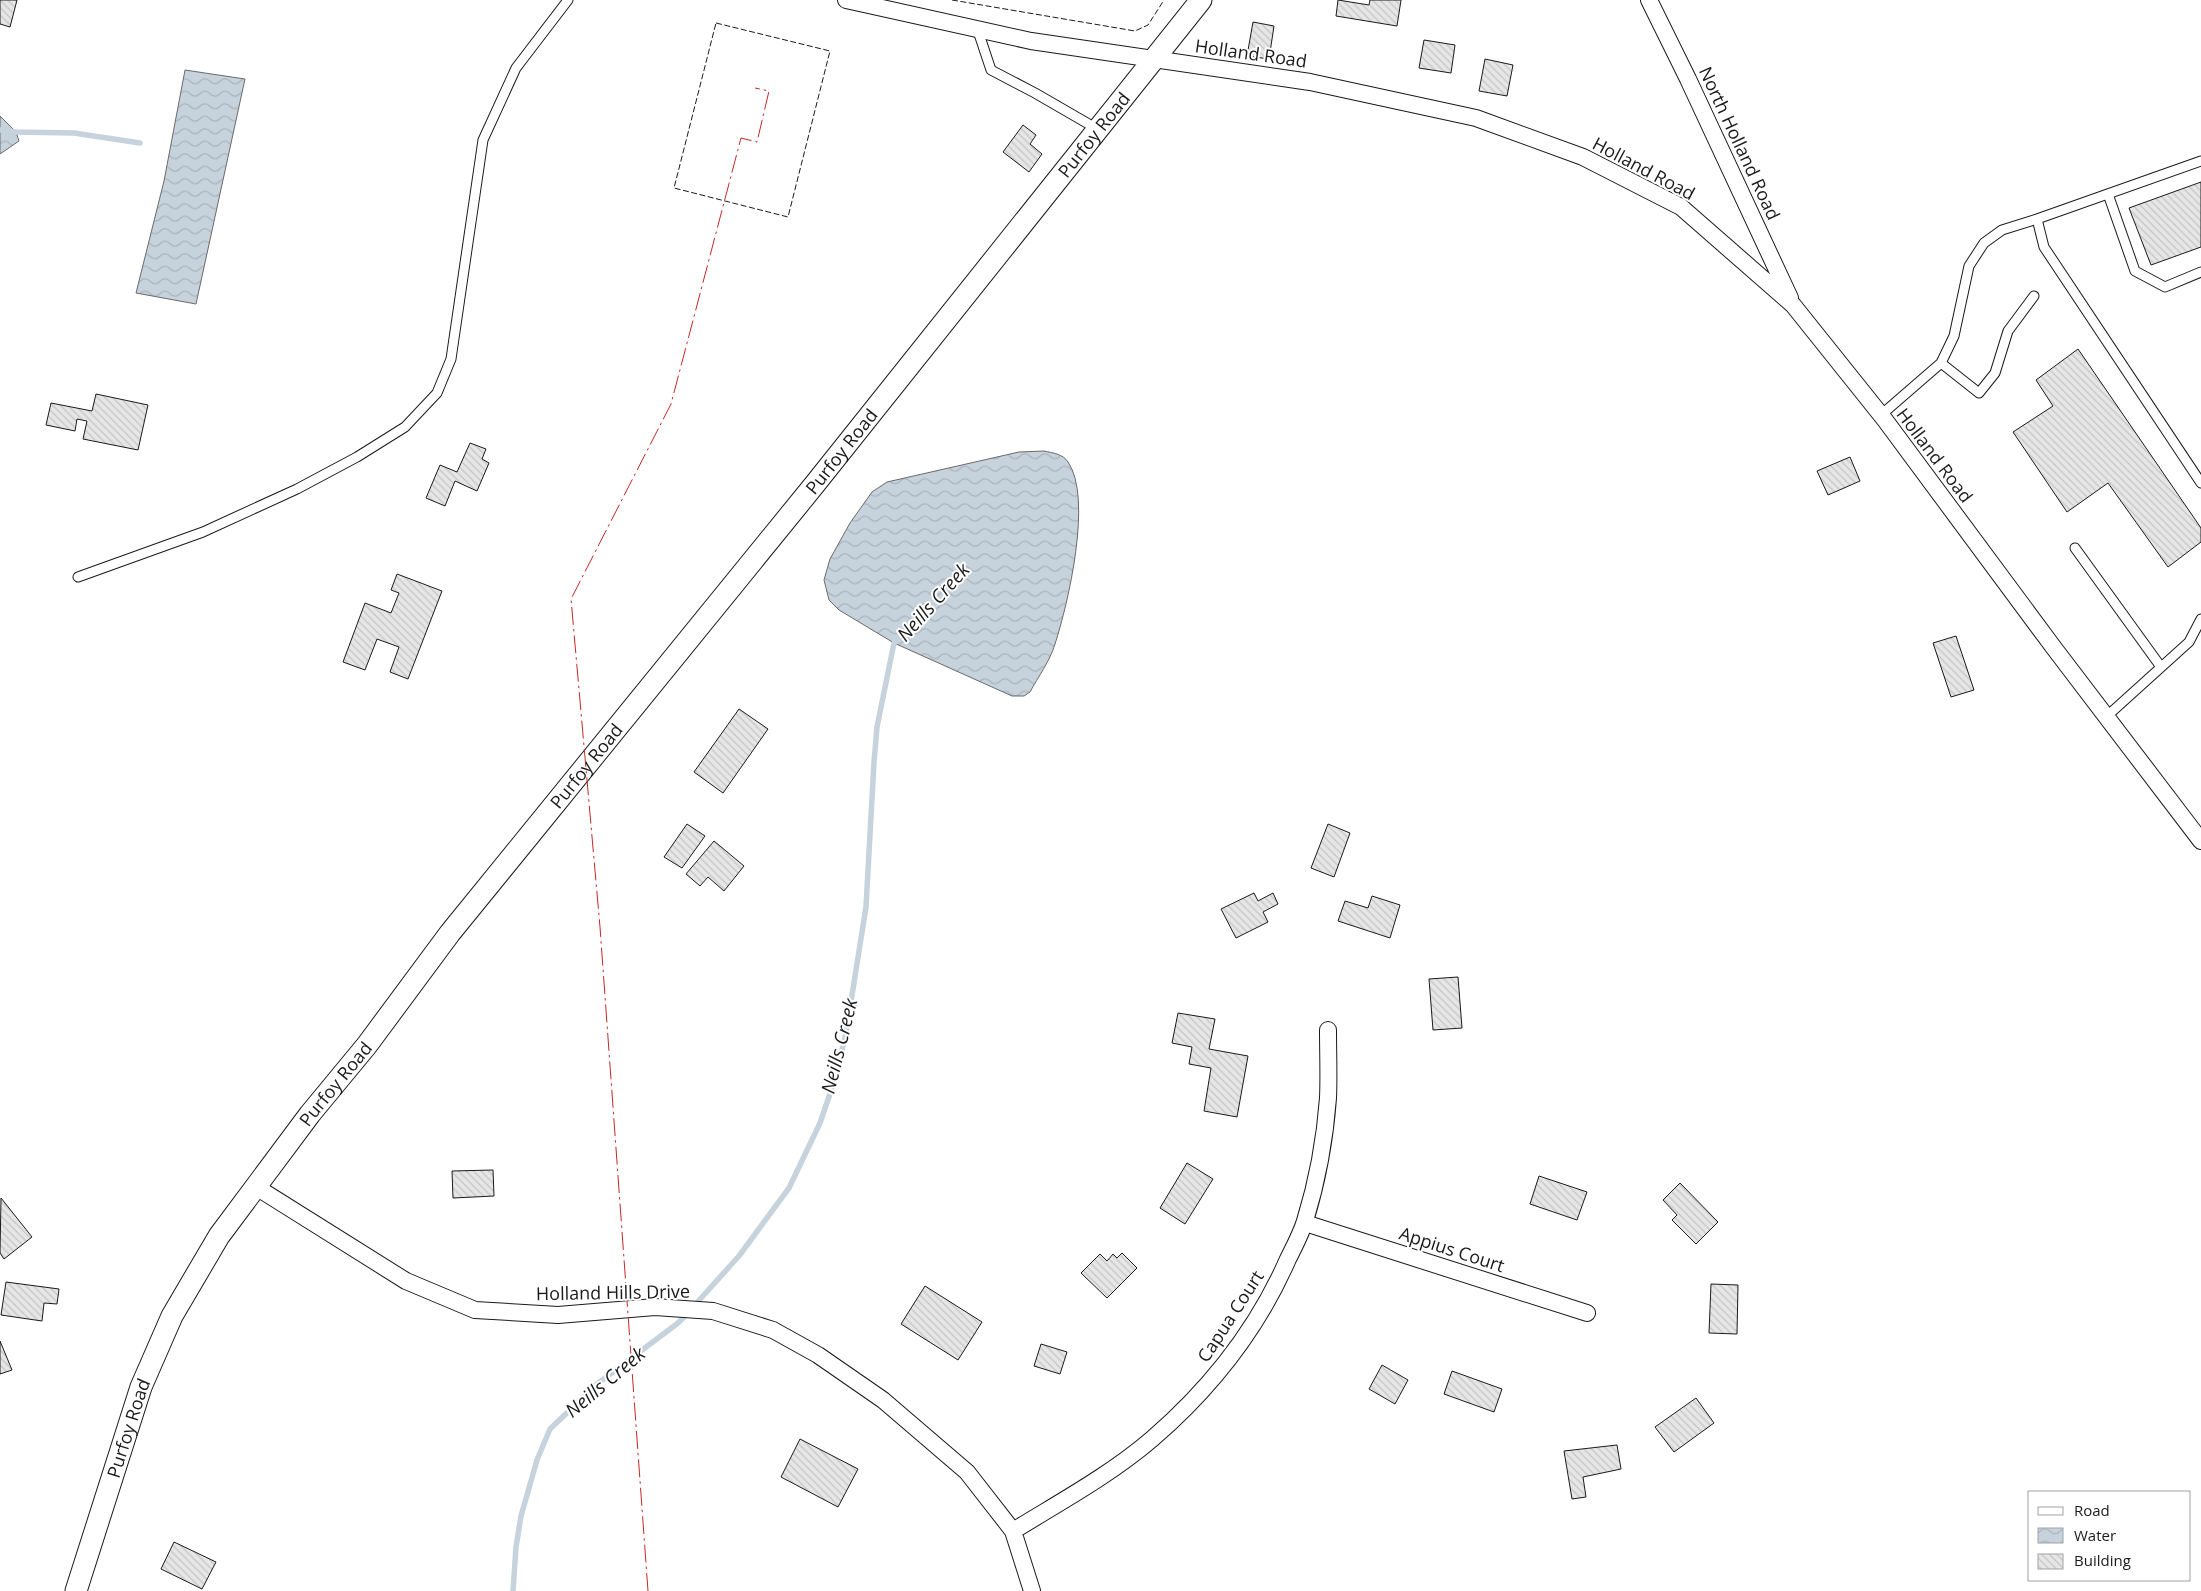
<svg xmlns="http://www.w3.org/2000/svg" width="2201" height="1591" font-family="'Open Sans',sans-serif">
  <defs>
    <pattern id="water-waves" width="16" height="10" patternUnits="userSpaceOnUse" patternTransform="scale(1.25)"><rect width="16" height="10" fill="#c6d2dc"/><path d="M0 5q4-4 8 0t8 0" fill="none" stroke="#aab4bc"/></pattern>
    <pattern id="building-back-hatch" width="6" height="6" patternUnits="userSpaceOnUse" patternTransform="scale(1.25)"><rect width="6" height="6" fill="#e6e6e6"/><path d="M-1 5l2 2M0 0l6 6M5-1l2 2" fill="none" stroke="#c5c5c5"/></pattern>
  </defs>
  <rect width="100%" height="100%" fill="#fff"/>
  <path fill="url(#water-waves)" stroke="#6a6a6a" d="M185,70L245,79L196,304L136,293L164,181Z
    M0,116L16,132L19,141L0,154Z
    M1044,451C1053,453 1063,454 1068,462C1093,498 1068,604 1055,644C1050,661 1038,677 1030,692L1024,696H1012L894,643L839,610L829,600L824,580L830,559L850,523L872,492L887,482L1019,452Z"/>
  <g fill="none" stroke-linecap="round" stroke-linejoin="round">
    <path stroke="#c6d2dc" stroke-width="5.5" d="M0,130L16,132L74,133L140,143
      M694,1306L739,1256L789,1188L820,1123L836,1076L846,1033L866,907L874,762L877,727L894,643L899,638
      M513,1591L516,1547L521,1516L537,1460L550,1429L597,1384L678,1323L688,1313"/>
  </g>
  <path fill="url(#building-back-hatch)" stroke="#1a1a1a" d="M0,0H17L10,27L0,24Z
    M1338,0L1369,5L1370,0H1401L1397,26L1336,16Z
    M1253,22L1274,26L1269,59L1247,56Z
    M1424,40L1455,45L1451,73L1419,68Z
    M1485,59L1513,65L1507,96L1479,91Z
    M1023,125L1036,135L1030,144L1042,154L1029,172L1003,152Z
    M2201,182V247L2151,265L2129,208Z
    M2078,349L2201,528V542L2168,567L2108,483L2067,512L2013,432L2053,406L2036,380Z
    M96,394L148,405L138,450L83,439L87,421L77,419L75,431L46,425L51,403L92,411Z
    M470,443L486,449L482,459L489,463L477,491L455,481L445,506L426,498L440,465L457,472Z
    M1850,457L1860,481L1828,495L1817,471Z
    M397,574L442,591L408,679L390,672L399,647L377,639L365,670L343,662L365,603L391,613L399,593L391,590Z
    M1956,636L1974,690L1951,697L1933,643Z
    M739,709L768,729L723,793L694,772Z
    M687,824L705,836L682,868L664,857Z
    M1328,824L1350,833L1334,877L1311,868Z
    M714,841L744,866L724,891L708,877L700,886L686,874Z
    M1254,893L1258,901L1273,893L1278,904L1263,912L1268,922L1236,938L1221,909Z
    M1372,896L1400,905L1390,938L1338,921L1345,901L1368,908Z
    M1458,977L1462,1028L1433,1030L1429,979Z
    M1178,1013L1215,1019L1209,1049L1248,1056L1237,1117L1204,1111L1211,1068L1189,1064L1192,1047L1172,1043Z
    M1187,1163L1213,1179L1185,1224L1160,1208Z
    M493,1170L494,1196L453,1198L452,1171Z
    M1539,1176L1587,1192L1577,1220L1530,1204Z
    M1680,1183L1718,1222L1696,1244L1672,1220L1677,1215L1663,1200Z
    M1,1198L32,1237L4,1259L0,1253Z
    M1122,1253L1137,1268L1107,1298L1081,1273L1100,1254L1107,1261L1113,1254L1117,1258Z
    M6,1282L59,1289L57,1304L44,1303L42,1321L1,1315Z
    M1711,1284L1738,1285L1737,1334L1709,1333Z
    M925,1286L982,1322L958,1360L901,1324Z
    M0,1341L12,1370L0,1374Z
    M1041,1344L1067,1352L1060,1374L1034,1366Z
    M1382,1365L1408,1380L1395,1404L1369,1389Z
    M1452,1371L1502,1389L1494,1412L1444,1394Z
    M1696,1398L1714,1423L1674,1452L1655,1427Z
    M800,1439L858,1469L838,1507L781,1477Z
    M1617,1445L1621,1469L1583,1477L1586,1497L1572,1499L1564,1451Z
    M174,1542L216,1562L202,1589L161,1569Z"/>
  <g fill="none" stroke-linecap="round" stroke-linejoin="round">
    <defs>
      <path id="service" d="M978,31L991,70L1035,93L1099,130
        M2108,194L2135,271L2165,287L2201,272
        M2037,219L2201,161
        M1941,363L1979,393L1995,373L2008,331L2034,296
        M1881,415L1941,363L1954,336L1969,266L1984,243L2002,230L2037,219L2044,247L2201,483
        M2075,548L2161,667
        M78,577L203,532L297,489L357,457L405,427L437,393L451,359L483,140L516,68L568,0
        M2106,717L2189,642L2201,619"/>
      <path id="minor" d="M846,0L1031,41L1310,82L1476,118L1583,157L1681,207L1793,305L1885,420L2054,648L2201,841
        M1649,0L1688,79L1790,298
        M256,1187L406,1281L475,1310L558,1315L655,1307L713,1311L773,1330L818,1355L883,1400L967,1472L1013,1531L1032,1591
        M1305,1223L1587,1313
        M1013,1531C1060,1502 1110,1475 1152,1439C1210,1389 1257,1330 1288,1259C1294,1247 1301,1234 1305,1221C1317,1182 1325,1139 1328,1098C1329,1076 1328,1053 1328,1030"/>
      <g id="tertiary">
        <path id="s1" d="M76,1591L141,1387L172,1316L219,1236L310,1114L367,1045L450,933L815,484L1201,0"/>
      </g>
    </defs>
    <use href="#service" stroke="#1a1a1a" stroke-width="11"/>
    <use href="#minor" stroke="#1a1a1a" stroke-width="18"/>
    <use href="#tertiary" stroke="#1a1a1a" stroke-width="23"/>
    <use href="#service" stroke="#fff" stroke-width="9"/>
    <use href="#minor" stroke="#fff" stroke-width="16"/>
    <use href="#tertiary" stroke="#fff" stroke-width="21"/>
    <path stroke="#1a1a1a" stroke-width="1" stroke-dasharray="6 2.5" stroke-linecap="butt" d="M952,0L1135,31L1148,25L1164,0
      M716,23L830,51L788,217L674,188Z"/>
    <path stroke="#c62828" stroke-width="1" stroke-dasharray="18 4 2.5 4" stroke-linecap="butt" d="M648,1591L600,927L571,599L671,404L741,138L757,142L769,91L755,88"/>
  </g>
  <g text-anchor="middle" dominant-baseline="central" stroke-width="4" stroke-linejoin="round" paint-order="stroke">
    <g font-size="18" fill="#1a1a1a" stroke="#fff">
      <text transform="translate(1251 53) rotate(8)">Holland Road</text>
      <text stroke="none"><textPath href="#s1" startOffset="1791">Purfoy Road</textPath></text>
      <text transform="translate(1740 143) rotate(65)">North Holland Road</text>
      <text transform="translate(1644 168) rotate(28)">Holland Road</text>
      <text stroke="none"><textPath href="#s1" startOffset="1386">Purfoy Road</textPath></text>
      <text transform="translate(1935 455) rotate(53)">Holland Road</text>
      <text stroke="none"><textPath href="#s1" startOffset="981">Purfoy Road</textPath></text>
      <text stroke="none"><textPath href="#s1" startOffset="576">Purfoy Road</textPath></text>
      <text transform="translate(1452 1249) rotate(18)">Appius Court</text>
      <text transform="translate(613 1292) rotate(-1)">Holland Hills Drive</text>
      <text transform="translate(1230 1316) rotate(-57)">Capua Court</text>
      <text stroke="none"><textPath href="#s1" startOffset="171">Purfoy Road</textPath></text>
    </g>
    <g font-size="19" font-style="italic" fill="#1a1a1a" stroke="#fff">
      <text transform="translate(933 602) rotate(-48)">Neills Creek</text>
      <text transform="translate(839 1046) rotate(-76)">Neills Creek</text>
      <text transform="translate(605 1382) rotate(-40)">Neills Creek</text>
    </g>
  </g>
  <rect x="2028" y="1491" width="162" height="90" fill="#ffffff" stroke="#a3a3a3"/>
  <rect x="2038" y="1507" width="25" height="8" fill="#ffffff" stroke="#a3a3a3"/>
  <text x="2074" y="1516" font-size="15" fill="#1a1a1a">Road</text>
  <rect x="2038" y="1528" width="25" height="15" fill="url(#water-waves)" stroke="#a3a3a3"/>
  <text x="2074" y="1541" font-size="15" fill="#1a1a1a">Water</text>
  <rect x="2038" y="1554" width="25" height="15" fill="url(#building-back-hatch)" stroke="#a3a3a3"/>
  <text x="2074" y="1566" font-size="15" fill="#1a1a1a">Building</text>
</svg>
